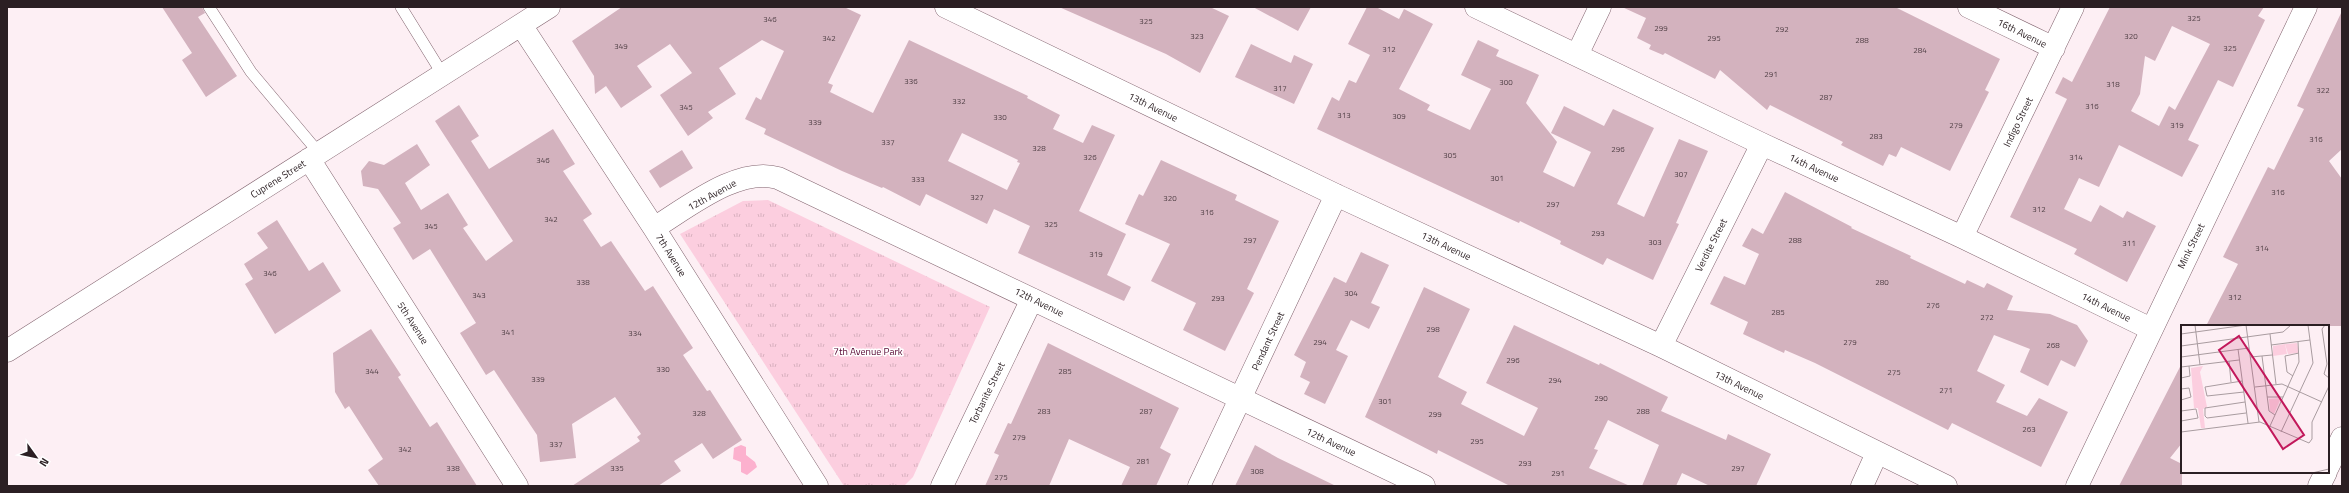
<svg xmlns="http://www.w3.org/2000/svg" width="2349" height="493" font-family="'Titillium Web',sans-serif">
  <defs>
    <pattern id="park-tufts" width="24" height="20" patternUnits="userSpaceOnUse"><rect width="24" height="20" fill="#fccedf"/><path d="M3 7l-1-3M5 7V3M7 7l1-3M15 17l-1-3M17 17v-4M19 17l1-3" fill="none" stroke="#d8b0bf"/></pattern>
  </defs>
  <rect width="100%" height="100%" fill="#fdeff4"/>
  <path fill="url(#park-tufts)" d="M768,200L990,307L913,477L904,486H844L680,234L743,201Z"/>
  <path fill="#fcb1ce" d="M741,445L746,447V455L755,462L757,467L747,475L741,472V462L733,459L734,448Z"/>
  <path fill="#d3b2be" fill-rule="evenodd" d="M162,7H202L205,13L198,17L237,76L206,97L182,60L192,53Z
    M622,7H844L861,15L828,83L833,85L830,92L873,113L909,40L1028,96L1027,98L1060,115L1053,129L1083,143L1092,125L1115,135L1079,211L1126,234L1107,275L1131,287L1124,301L1018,253L1030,226L994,209L987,224L926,194L920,206L883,187L882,188L842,171L764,134L766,129L745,119L756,97L761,100L784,51L762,40L719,68L736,94L708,112L713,118L688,136L660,95L692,73L670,44L637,66L652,87L621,108L606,86L595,94L594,76L572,41ZM962,133L1018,160L1017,162L1020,163L1007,190L948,161Z
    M1059,7H1210L1229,16L1200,73L1166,54Z
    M1253,7H1311L1298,31Z
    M1367,7H1376L1399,19L1404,9L1433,24L1399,89L1430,105L1427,110L1470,130L1491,89L1461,75L1478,40L1499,50L1496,56L1539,75L1526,103L1557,142L1543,172L1574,187L1591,152L1551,133L1564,106L1604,126L1613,109L1654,128L1617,204L1644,217L1679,139L1708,151L1676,223L1679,224L1653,280L1607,258L1603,265L1560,244L1561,241L1520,221L1519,223L1508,218L1317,129L1332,97L1339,101L1349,80L1356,83L1370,55L1348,44Z
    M1622,7H1895L2000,59L1985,90L1989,92L1950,171L1901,147L1896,157L1889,154L1883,166L1841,145L1843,142L1770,105L1767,110L1720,70L1715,79L1665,53L1663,55L1649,49L1651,45L1637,38L1646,18Z
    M2110,7H2264L2258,16L2265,20L2233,87L2218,80L2188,140L2199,145L2182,177L2119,145L2099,187L2079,178L2064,209L2091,222L2100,205L2123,218L2127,211L2156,226L2127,282L2074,254L2077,249L2010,217L2067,99L2055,93L2063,77L2072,82ZM2172,26L2210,44L2175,110L2169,106L2159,126L2131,111L2140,94L2145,56L2155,61Z
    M2342,11V149L2329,161L2342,179V326H2206L2238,264L2223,257L2268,167L2274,170L2304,109L2297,106Z
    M1251,44L1291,63L1294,55L1313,64L1294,104L1235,77Z
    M459,105L479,136L471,141L489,169L553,129L575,164L563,171L592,214L583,220L601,247L611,241L645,291L653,286L693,348L683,355L707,391L710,390L742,440L713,459L702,443L674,461L681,471L658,486H572L640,441L637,437L641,434L615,397L572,424L576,458L540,462L537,435L494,370L486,375L460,333L476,323L430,249L413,260L393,228L401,223L378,189L363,186L361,171L369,161L384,165L417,144L430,165L405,183L421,210L448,193L468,225L463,228L486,261L513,241L435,121Z
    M682,150L693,168L660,188L649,171Z
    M1161,160L1237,195L1235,200L1279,221L1247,289L1254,293L1225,351L1183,330L1196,303L1151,281L1170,244L1125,224L1139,194L1143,196Z
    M1785,192L1852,227L1851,228L1911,256L1910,258L1965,284L1967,280L1984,288L1987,283L2013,296L2007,310L2050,314L2077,325L2088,341L2075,367L2061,360L2048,386L2020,372L2030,349L1994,335L1977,371L2005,385L1996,402L2027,416L2039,398L2068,412L2041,467L1952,423L1948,430L1815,363L1785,350L1784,353L1743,334L1748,322L1710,304L1724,276L1745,285L1759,254L1742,246L1752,228L1763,234Z
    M277,220L309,271L323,262L341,291L275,334L245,284L253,279L244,264L268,248L257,233Z
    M1361,252L1389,265L1371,303L1380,307L1369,329L1351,320L1336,350L1348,356L1325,404L1304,394L1310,382L1300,377L1306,362L1294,355L1334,277L1346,283Z
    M1424,287L1470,309L1438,377L1467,392L1461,404L1524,436L1538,408L1486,383L1514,325L1599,365L1600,363L1668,397L1661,411L1726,440L1728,434L1771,454L1756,486H1710L1682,473L1676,486H1642L1659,445L1608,420L1594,449L1598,450L1589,468L1630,486H1510L1438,450L1437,454L1365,417Z
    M371,329L401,375L398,377L430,427L437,422L477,486H379L368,470L383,459L349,406L345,409L335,392L333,353Z
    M1048,343L1179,408L1160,448L1171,454L1156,486H1121L1130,467L1069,439L1049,486H985L999,455L994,453L1008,423L1011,424Z
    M2182,363V443L2170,458L2182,464V486H2119Z
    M1255,445L1278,458L1336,486H1235Z"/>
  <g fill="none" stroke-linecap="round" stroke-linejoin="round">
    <defs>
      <path id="service" d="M209,7L251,72L319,153
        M401,7L443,75"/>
      <path id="minor" d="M946,7L1336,195L1661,346L1946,486
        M1476,7L1762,144L1962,237L2151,329
        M1969,7L2054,48
        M521,25L654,228L817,486
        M1577,55L1600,7
        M309,159L517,486
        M654,228C687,208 738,166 778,178L1424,486
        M1962,237L2073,7
        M1661,346L1762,144
        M7,351L549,7
        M2328,467L2342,438
        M942,486L1032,299
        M1199,486L1336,195
        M1862,486L1877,453
        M2077,486L2306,7
        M2319,486L2326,472"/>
    </defs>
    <use href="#service" stroke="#82646f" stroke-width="12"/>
    <use href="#minor" stroke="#82646f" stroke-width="23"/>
    <use href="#service" stroke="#fff" stroke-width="11"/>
    <use href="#minor" stroke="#fff" stroke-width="22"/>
  </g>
  <g text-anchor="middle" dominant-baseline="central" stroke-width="3" stroke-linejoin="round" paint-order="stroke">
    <g font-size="8" fill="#55444a">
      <text x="2194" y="18">325</text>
      <text x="770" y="19">346</text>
      <text x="1146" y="21">325</text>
      <text x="1661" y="28">299</text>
      <text x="1782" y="29">292</text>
      <text x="1197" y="36">323</text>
      <text x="2131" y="36">320</text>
      <text x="829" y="38">342</text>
      <text x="1714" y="38">295</text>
      <text x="1862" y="40">288</text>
      <text x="621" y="46">349</text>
      <text x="2230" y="48">325</text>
      <text x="1389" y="49">312</text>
      <text x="1920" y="50">284</text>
      <text x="1771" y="74">291</text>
      <text x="911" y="81">336</text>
      <text x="1506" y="82">300</text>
      <text x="2113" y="84">318</text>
      <text x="1280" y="88">317</text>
      <text x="2323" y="90">322</text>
      <text x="1826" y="97">287</text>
      <text x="959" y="101">332</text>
      <text x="2092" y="106">316</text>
      <text x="686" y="107">345</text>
      <text x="1344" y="115">313</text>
      <text x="1399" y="116">309</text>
      <text x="1000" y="117">330</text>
      <text x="815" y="122">339</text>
      <text x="1956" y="125">279</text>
      <text x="2177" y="125">319</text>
      <text x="1876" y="136">283</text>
      <text x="2316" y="139">316</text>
      <text x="888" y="142">337</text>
      <text x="1039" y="148">328</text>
      <text x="1618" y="149">296</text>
      <text x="1450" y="155">305</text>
      <text x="1090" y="157">326</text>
      <text x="2076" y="157">314</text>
      <text x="543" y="160">346</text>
      <text x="1681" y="174">307</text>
      <text x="1497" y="178">301</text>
      <text x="918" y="179">333</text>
      <text x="2278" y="192">316</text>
      <text x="977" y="197">327</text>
      <text x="1170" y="198">320</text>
      <text x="1553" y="204">297</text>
      <text x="2039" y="209">312</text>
      <text x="1207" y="212">316</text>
      <text x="551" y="219">342</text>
      <text x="1051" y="224">325</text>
      <text x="431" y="226">345</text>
      <text x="1598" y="233">293</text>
      <text x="1250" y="240">297</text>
      <text x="1795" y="240">288</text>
      <text x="1655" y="242">303</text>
      <text x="2129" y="243">311</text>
      <text x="2262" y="248">314</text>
      <text x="1096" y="254">319</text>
      <text x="270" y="273">346</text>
      <text x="583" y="282">338</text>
      <text x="1882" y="282">280</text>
      <text x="1351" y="293">304</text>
      <text x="479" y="295">343</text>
      <text x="2235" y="297">312</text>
      <text x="1218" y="298">293</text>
      <text x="1933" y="305">276</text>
      <text x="1778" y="312">285</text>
      <text x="1987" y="317">272</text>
      <text x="1433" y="329">298</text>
      <text x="508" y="332">341</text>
      <text x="635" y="333">334</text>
      <text x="1320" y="342">294</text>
      <text x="1850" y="342">279</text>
      <text x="2053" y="345">268</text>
      <text x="1513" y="360">296</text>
      <text x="663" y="369">330</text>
      <text x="372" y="371">344</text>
      <text x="1065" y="371">285</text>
      <text x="1894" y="372">275</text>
      <text x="538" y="379">339</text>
      <text x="1555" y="380">294</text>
      <text x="1946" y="390">271</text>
      <text x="1601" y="398">290</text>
      <text x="1385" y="401">301</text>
      <text x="1044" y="411">283</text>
      <text x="1146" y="411">287</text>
      <text x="1643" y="411">288</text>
      <text x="699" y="413">328</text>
      <text x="1435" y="414">299</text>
      <text x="2029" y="429">263</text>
      <text x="1019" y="437">279</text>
      <text x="1477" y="441">295</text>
      <text x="556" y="444">337</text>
      <text x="405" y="449">342</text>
      <text x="1143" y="461">281</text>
      <text x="1525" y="463">293</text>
      <text x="453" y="468">338</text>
      <text x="617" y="468">335</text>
      <text x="1738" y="468">297</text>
      <text x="1257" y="471">308</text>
      <text x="1558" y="473">291</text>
      <text x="1001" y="477">275</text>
    </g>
    <g font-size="10" fill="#2b1f23" stroke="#fff">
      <text transform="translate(2022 33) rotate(26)">16th Avenue</text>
      <text transform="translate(1153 107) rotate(26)">13th Avenue</text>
      <text transform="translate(2018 122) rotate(-64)">Indigo Street</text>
      <text transform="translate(1814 168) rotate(25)">14th Avenue</text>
      <text transform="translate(278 179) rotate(-32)">Cuprene Street</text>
      <text transform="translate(712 195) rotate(-29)">12th Avenue</text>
      <text transform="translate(1711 245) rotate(-63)">Verdite Street</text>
      <text transform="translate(1446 246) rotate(25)">13th Avenue</text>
      <text transform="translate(2191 246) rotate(-64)">Mink Street</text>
      <text transform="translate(671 255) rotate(58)">7th Avenue</text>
      <text transform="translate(1039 302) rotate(26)">12th Avenue</text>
      <text transform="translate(2106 307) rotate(26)">14th Avenue</text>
      <text transform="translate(413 323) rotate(57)">5th Avenue</text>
      <text transform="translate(1268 341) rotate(-65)">Pendant Street</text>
      <text transform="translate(1739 385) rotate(26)">13th Avenue</text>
      <text transform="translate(987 393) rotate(-64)">Torbanite Street</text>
      <text transform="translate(1331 442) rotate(25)">12th Avenue</text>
    </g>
    <g font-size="10" fill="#570733" stroke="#fff">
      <text x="868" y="351">7th Avenue Park</text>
    </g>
  </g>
  <g transform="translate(2181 325)">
    <rect width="148" height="148" fill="#fdeff4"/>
    <path d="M104,19L106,29L92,31V21Z" fill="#fccedf"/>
    <path d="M116,18L118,28L107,29L104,19ZM22,41L19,47L26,82L22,84L24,103H20L17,83H13L10,43ZM100,73L93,89L89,86L88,74Z" fill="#fccedf"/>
    <path fill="none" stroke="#a99ca0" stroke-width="1" d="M14,0L19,40M65,0L78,97M144,0L141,4L146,39L143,49L148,53M0,9L65,0M89,9L95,59M90,20L129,15M0,21L102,7L110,0M57,24L67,98M81,31L88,86L94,90M0,32L68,23M70,32L91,30M48,36L50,57M0,42L58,35M112,51L106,47L104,31L118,28M0,53L9,51L8,41M61,56L24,62L26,71L63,67M74,62L101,59L141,77M0,64L8,63L10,72L0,75M86,72H102M64,77L24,83V91L26,93L65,88M0,86L15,84L17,93L0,96M89,101L118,37L117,17M0,107L79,97L128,118L131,114V97L148,61M100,107L132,38L127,0M131,148L148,144"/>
    <path fill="#c2185b" fill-opacity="0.15" stroke="#c2185b" stroke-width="2" d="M58,11L123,110L102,124L38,25Z"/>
    <rect width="148" height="148" fill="none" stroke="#2b1f23" stroke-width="2"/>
  </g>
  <rect width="2349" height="493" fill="none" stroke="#2b1f23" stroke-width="16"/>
  <g transform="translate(36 457) rotate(123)" stroke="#ffffff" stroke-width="3" paint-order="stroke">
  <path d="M0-3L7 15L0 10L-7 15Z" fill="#2b1f23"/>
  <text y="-6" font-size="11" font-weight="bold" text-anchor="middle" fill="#2b1f23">N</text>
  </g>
</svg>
